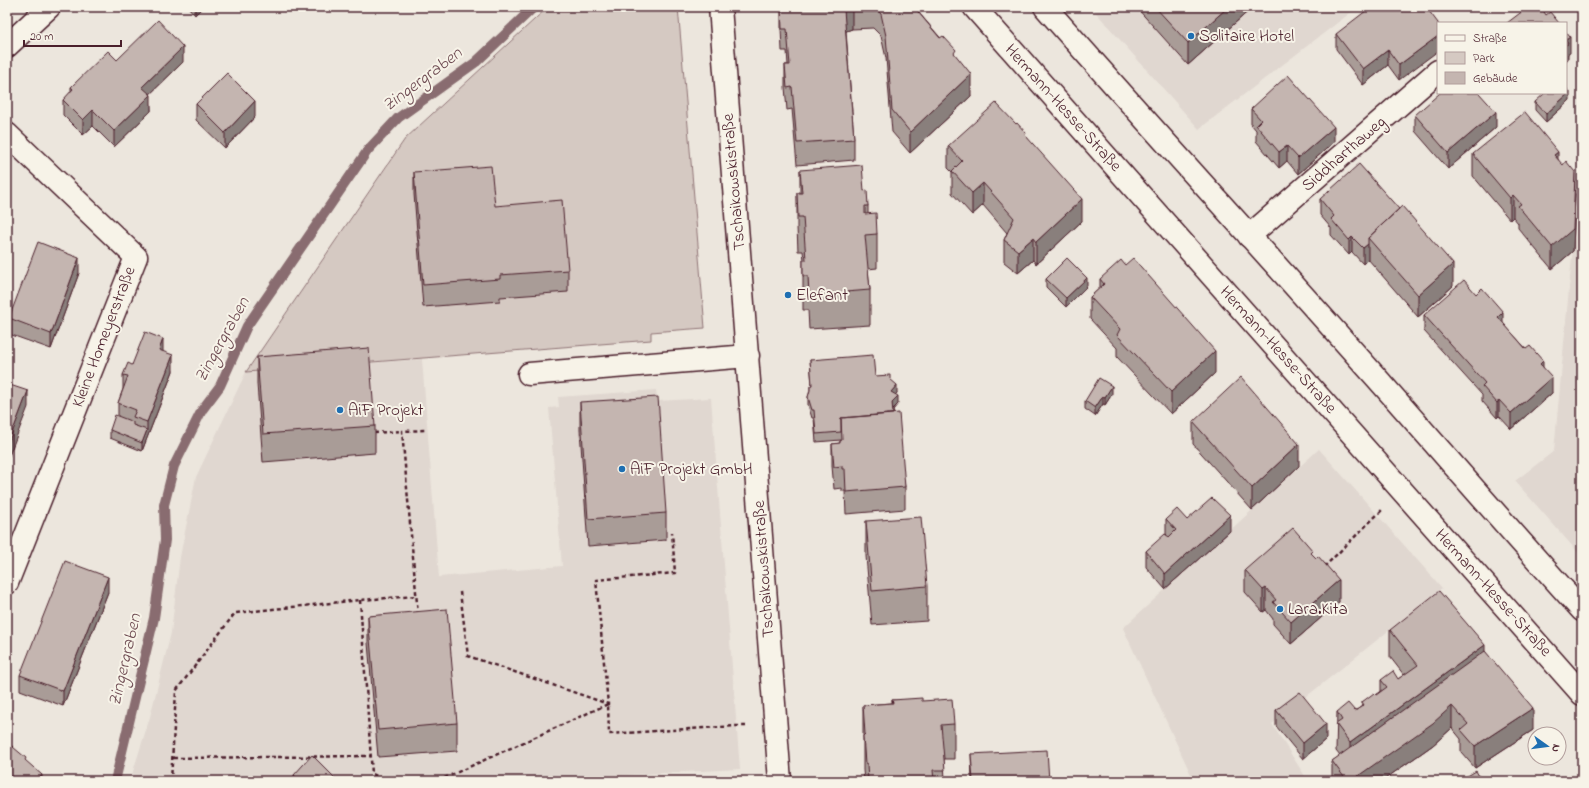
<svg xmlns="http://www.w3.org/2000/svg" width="1589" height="788" font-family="'Indie Flower',sans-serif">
  <rect width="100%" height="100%" fill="#ece6dd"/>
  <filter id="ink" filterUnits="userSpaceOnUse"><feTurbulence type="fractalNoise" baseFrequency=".025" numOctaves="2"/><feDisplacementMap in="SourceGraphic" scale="8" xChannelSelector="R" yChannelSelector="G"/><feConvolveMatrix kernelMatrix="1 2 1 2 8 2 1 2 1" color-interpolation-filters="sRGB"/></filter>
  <g filter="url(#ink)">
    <path fill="#e0d7d0" d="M1091,7H1358L1199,129Z
      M1582,148V557L1515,481L1554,451Z
      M422,359L439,577L562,566L549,408L559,407L558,397L656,390L658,401L711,398L740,769L514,781H130L150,717L171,633L180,557L196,477L246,372Z
      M1319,449L1442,588L1272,724L1308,781H1194L1123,628Z"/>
    <path fill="#d5c9c2" stroke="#907476" d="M548,7H678L705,328L651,332V340L246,372L405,139Z"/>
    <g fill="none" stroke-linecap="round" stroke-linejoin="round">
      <path stroke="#896c6f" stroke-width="10" d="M115,781L154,618L165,540L164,505L174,466L202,410L220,386L247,326L368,150L398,118L476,62L534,7"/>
      <defs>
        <path id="minor" d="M720,7L780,781
          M7,46L49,7
          M7,134L136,257L7,583
          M1249,236L1438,71
          M529,374L748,356"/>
        <path id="major" d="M974,7L1582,694
          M1045,7C1154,131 1265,252 1375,376C1444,454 1512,533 1582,610"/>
      </defs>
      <use href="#minor" stroke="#4a1f2b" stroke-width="25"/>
      <use href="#major" stroke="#4a1f2b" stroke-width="25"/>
      <path stroke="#4a1f2b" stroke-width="2.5" stroke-dasharray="4 3" stroke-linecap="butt" d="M374,433L402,431
        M1324,567L1382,510
        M460,592L468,656L608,704L596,580L675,573L672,532
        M360,600L372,774L389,781
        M418,615L402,431L427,430
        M173,758L371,756
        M171,781L176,691L235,613L360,600L416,596
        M438,781L608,704L609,734L737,726H746"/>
      <use href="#minor" stroke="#f7f3e8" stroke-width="22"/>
      <use href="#major" stroke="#f7f3e8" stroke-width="22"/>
    </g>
    <path fill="#a99c97" stroke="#4a1f2b" d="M188,7H203L195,15Z
      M781,7H917L920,14L956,56L971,96L910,153L892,132L886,58L881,36L873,28L852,29L846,31L854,139V160L797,165L792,109L787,110L785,87V65H788L787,51H782L781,28Z
      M1136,7H1253L1188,65Z
      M1438,23L1399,80L1388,65L1363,85L1336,49V34Z
      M117,60L183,62L150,94L151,111L114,147L93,126L83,135L63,115V100L71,92V87Z
      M1570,100L1546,122L1535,110V102Z
      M196,104L255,117L225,148L196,120Z
      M1251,109L1334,142L1298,174L1287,161L1279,168L1256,141V130L1251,124Z
      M1415,115L1496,127L1448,169L1415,131Z
      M1026,136L1082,221L1036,264L1033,260L1018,273L1004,262V240L1007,233L983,205L972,215L952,193V172L948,168V146Z
      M1473,154L1558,159L1575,194L1573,251L1552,269L1518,228V223L1513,217L1510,220L1473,176Z
      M800,170L864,191L868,206V214L877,234V268L868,269L870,290V325L809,329L808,310H803V260H804L803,251H798L797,227V193H800Z
      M414,172L568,270V292L500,297V301L423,307L414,194Z
      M1320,199L1453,286L1418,317L1368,259L1363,264L1352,252L1349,255L1331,235V228L1320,215Z
      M79,273L51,349L9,334V318Z
      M1046,279L1087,286L1066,307L1046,287Z
      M1100,279L1215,373L1171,414L1117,357V348L1090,319V297L1100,288Z
      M1476,294L1543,367L1552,393L1511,429L1499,416L1497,418L1482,401V395L1424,331V315Z
      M163,351L173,371L142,451L110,438V430L118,416V403L123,389V375L132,365Z
      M257,357L375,426V453L263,462L257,384Z
      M810,360L875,376L890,379L897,393L895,395L898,404L893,410L905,487V509L846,514L845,491H842V488L834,489L832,466V444L840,443V441H841V440L816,442L814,418H812L808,405V397L810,392V386L812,385Z
      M1112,394L1105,405L1103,404L1095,416L1085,409V401Z
      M580,402L666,513V540L588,546L580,430Z
      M1193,422L1299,466L1252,510L1193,444Z
      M1166,519L1187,520L1230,531L1165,589L1146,567V551L1167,535L1166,534Z
      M866,521L927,586V621L872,625L866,556Z
      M1313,555L1339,602L1291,644L1273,624V619L1266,610L1263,612L1245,592V570Z
      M108,592L63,706L20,690V675Z
      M368,616L457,723V751L378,757L368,643Z
      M1390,630L1485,651L1533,730L1475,768L1461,752V739L1452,728L1433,745L1382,781H1332V761L1340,756L1336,751L1337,712L1355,711L1362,706V702L1376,695L1381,692V680L1398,679L1404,675L1390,657Z
      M892,700L922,701L954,724V759H944L945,781H864L863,770V705L892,703Z
      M1276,710L1326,739L1303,759L1276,726Z
      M7,742L26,762L42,781H7Z
      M971,754L1049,781H972Z
      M294,775L334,781H294Z"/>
    <path fill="#897f7b" stroke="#4a1f2b" d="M195,7H203L195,15Z
      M852,7V29L844,32V10Z
      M1228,7H1253L1188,65V43Z
      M1438,36V51L1399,80V65Z
      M1570,37V53L1568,54V59L1566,61V40Z
      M183,47V62L142,102V87Z
      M1388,50V65L1363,85V69Z
      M971,74V96L910,153V132Z
      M1570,92V100L1546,122V114Z
      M151,95V111L114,147V131Z
      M255,101V117L225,148V133Z
      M93,110V126L83,135V120Z
      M1496,112V127L1448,169V153Z
      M1334,127V142L1298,174V158Z
      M1287,146V161L1279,168V152Z
      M1558,152V174L1554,155Z
      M1575,172V194L1573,251L1552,269V247Z
      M983,183V205L972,215V193Z
      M1513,195V217L1510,220V198Z
      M1082,199V221L1036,264V242Z
      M1352,237V252L1349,255V240Z
      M1033,238V260L1018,273V251Z
      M1368,244V259L1363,264V248Z
      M79,258V273L51,349V334Z
      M1453,264V286L1418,317V295Z
      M1087,278V286L1066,307V298Z
      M1503,312V328L1498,317Z
      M163,339V355L159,350Z
      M1215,351V373L1171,414V392Z
      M173,355V371L142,451V443L147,430V422Z
      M1543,361V376L1540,364Z
      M1552,377V393L1511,429V413Z
      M897,385V393L891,400V392Z
      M1112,386V394L1105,405V397Z
      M28,391V407L7,461V446Z
      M898,396V404L892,410V402Z
      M1103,396V404L1095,416V408Z
      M1499,400V416L1497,418V403Z
      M1299,444V466L1252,510V488Z
      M1230,515V531L1165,589V574Z
      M108,577V592L63,706V691Z
      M1339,580V602L1291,644V622Z
      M1266,588V610L1263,612V590Z
      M1485,645V673L1350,770V743Z
      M1452,706V728L1433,745L1382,781H1351Z
      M1533,708V730L1475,768V746Z
      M1326,724V739L1303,759V743Z
      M42,775V781H36Z
      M11,776V781H7Z
      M334,777V781H330Z"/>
    <path fill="#c4b5b0" stroke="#4a1f2b" d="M781,7H852L844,10L854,139L797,143L792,87L787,88L785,65H790L787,29H782Z
      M874,7H917L920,10L918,12L940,38L943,36L956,50L954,53L971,74L910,132L892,110L886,36L881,14Z
      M1155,7H1228L1188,43Z
      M1371,7H1426L1438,23V36L1399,65L1388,50L1363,69L1336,34Z
      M1528,7H1541L1546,15L1550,12L1559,23H1507Z
      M158,20L183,47L142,87L151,95L114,131L93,110L83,120L63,100L73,89L71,87L108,51L117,60Z
      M1566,32L1570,37L1566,40Z
      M1566,40L1568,44L1566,45Z
      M227,73L255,101L225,133L196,104Z
      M1288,75L1334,127L1298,158L1287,146L1279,152L1256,125L1261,120L1251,109Z
      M1566,88L1570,92L1546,114L1535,102L1545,93H1566Z
      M1440,93H1479L1496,112L1448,153L1415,115Z
      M996,103L1016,124L1017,123L1026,133L1025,135L1082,199L1036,242L1033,238L1018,251L1004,240L1014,218L983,183L972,193L952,171L962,161L948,146Z
      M1525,112L1558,152L1554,155L1563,165L1566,161L1575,172L1573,229L1552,247L1518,206L1521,204L1513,195L1510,198L1473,154Z
      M1359,164L1399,209L1368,238V244L1363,248L1352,237L1349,240L1331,219L1334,216L1320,199Z
      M862,165L864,191L867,190L868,206H865V214L876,213L877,234L865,235L870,290L809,295L808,276H803V260H806L803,217H798L797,193H802L800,170Z
      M491,166L495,206L562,200L568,270L500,275V279L423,285L414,172Z
      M1402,206L1453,264L1418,295L1368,238Z
      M38,242L79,258L51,334L9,318Z
      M1067,258L1087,278L1066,298L1046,279Z
      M1133,258L1215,351L1171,392L1117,335L1120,329L1090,297L1104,284L1100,279L1121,260L1125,265Z
      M1464,280L1476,294L1482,288L1503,312L1498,317L1526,349L1530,346L1543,361L1540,364L1552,377L1511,413L1499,400L1497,403L1482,386L1485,383L1424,315Z
      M145,332L163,339L159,350L173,355L147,422L133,417L136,410L118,403L128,376L123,375L128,363L132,365Z
      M369,348L375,426L263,434L257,357Z
      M873,355L875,376L890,375V379L897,385L891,392L898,396L892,402L893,414L841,418V432L816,434L814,410H812L808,397L810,390V386L812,385L810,360Z
      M1241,377L1299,444L1252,488L1193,422Z
      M1099,378L1112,386L1105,397L1103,396L1095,408L1085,401Z
      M7,384L28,391L7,446Z
      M658,397L666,513L588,519L580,402Z
      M899,413L905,487L846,492L845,469H842V466L834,467L832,444L840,443V441L842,440L841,418Z
      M115,415L133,422V425L147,430L142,443L110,430Z
      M1212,498L1230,515L1165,574L1146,551L1165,534L1169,537L1176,530L1166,519L1177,509L1187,520Z
      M921,517L927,586L872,591L866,521Z
      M1293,528L1313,551L1311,553L1316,558L1318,556L1339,580L1291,622L1273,602L1276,600L1266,588L1263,590L1245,570Z
      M65,561L108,577L63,691L20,675Z
      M1439,591L1485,645L1350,743L1336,724L1342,720L1337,712L1348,703L1355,711L1364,705L1362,702L1374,693L1376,695L1387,687L1381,680L1393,671L1398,679L1418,665L1390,630Z
      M447,609L457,723L378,730L368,616Z
      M1485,651L1533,708L1475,746L1461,730L1468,724L1452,706L1433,723L1351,781H1347L1332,761Z
      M1300,692L1326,724L1303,743L1276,710Z
      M922,698V701L952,699L954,724L941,725L945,770H933L934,781H868L867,764L865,763L863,736L865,734L863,705L893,703L892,700Z
      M7,742L26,758L25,760L42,775L36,781H17L11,776L7,781Z
      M1047,750L1049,781H973L971,754Z
      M312,755L334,777L330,781H300L294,775Z
      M1476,771L1482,781H1459Z"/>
  </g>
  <g fill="#1f6fb2" stroke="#f7f3e8" stroke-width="1.5">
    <circle cx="1191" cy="36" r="4"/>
    <circle cx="788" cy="295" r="4"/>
    <circle cx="340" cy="410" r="4"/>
    <circle cx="622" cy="469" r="4"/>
    <circle cx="1280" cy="609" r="4"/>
  </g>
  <g text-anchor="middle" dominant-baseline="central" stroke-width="4" stroke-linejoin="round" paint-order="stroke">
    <g font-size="17" fill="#4a1f2b" stroke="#f7f3e8" text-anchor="start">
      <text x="1199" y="36">Solitaire Hotel</text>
      <text x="796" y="295">Elefant</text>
      <text x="348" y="410">AiF Projekt</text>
      <text x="630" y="469">AiF Projekt GmbH</text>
      <text x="1288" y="609">Lara.Kita</text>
    </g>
    <g font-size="17" fill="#4a1f2b" stroke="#f7f3e8">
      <text transform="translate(1063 108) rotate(48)">Hermann-Hesse-Straße</text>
      <text transform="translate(1344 154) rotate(-41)">Siddharthaweg</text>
      <text transform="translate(734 182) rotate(-95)">Tschaikowskistraße</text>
      <text transform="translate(104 337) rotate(-69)">Kleine Homeyerstraße</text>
      <text transform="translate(1278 350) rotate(48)">Hermann-Hesse-Straße</text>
      <text transform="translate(764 569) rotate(-94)">Tschaikowskistraße</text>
      <text transform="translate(1493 593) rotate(48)">Hermann-Hesse-Straße</text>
    </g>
    <g font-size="18" font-style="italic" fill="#6f4c53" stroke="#f7f3e8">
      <text transform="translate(423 80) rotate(-37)">Zingergraben</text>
      <text transform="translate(223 340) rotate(-61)">Zingergraben</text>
      <text transform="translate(126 660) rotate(-77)">Zingergraben</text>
    </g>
  </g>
  <rect width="1589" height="788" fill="none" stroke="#f7f3e8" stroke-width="24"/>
  <rect x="12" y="12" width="1565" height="764" fill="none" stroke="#4a1f2b" stroke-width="1.5" filter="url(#ink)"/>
  <rect x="1437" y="22" width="130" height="72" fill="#f7f3e8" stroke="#b29e9c"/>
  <rect x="1445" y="35" width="20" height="6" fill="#f7f3e8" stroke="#b29e9c"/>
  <text x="1473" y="42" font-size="12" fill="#4a1f2b">Straße</text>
  <rect x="1445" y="52" width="20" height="12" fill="#d5c9c2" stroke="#b29e9c"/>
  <text x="1473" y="62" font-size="12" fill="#4a1f2b">Park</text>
  <rect x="1445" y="72" width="20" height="12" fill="#c4b5b0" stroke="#b29e9c"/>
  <text x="1473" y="82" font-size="12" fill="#4a1f2b">Gebäude</text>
  <g transform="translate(1547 746) rotate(104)"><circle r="19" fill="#f7f3e8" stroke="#b29e9c"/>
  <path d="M0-3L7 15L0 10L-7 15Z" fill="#1f6fb2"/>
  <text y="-6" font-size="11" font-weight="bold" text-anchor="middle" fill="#4a1f2b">N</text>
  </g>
  <path d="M24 40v6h97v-6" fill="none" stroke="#4a1f2b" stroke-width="2"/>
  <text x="30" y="40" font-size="12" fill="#4a1f2b" stroke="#f7f3e8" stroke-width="3" paint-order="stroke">20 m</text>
</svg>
